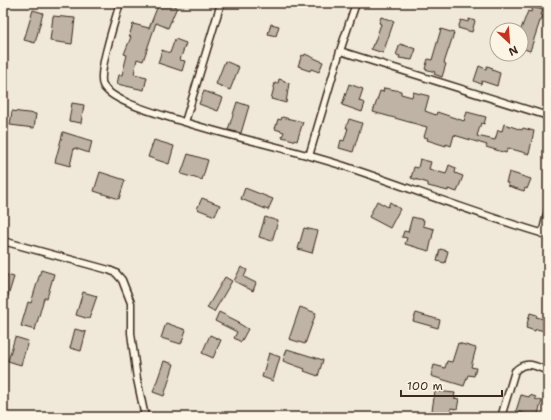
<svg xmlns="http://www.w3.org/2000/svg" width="551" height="420" font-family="'Shantell Sans',sans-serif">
  <rect width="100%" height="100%" fill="#f0e9d9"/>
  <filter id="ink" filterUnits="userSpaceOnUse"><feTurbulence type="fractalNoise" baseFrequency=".025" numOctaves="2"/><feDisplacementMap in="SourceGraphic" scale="8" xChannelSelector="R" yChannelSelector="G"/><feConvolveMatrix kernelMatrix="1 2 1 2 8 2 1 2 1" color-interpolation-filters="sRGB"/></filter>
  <g filter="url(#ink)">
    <path fill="#beb3a4" stroke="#3b2a1e" d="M159,3H168L177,7L168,28L156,23L143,61L137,59L134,74L147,77L144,90L117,84L119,75H122L127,55L124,54L131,37L129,36L133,24L149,28Z
      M533,7L543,10L541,15L543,16L541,21H540L530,51L521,48V37L523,33L521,32V29L528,11L531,12Z
      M33,10L43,13L35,43L24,40Z
      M53,16L75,18L72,44L50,41Z
      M381,17L394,21L383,53L371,49L373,44H374L381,24L379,23Z
      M469,19L475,21L472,32L458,28L461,20L468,22Z
      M271,24L279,26L276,36L268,34Z
      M441,29L454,33L444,63L446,64L442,77L434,74L435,72L425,69L428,59L432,60Z
      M175,39L186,43L180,60L185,61L182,71L158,63L162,50L170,53Z
      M400,44L416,49L412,60L399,58L400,56L396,55Z
      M305,54L323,62L319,72L311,69L310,71L301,68V67L298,66L302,55L304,56Z
      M225,61L239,67L230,90L216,84Z
      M479,66L486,69L487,66L493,68L492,70L500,73L497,86L482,81L481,84L474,81Z
      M279,79L285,81V82L289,83L286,103L271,99L275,83H278Z
      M349,84L363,89L359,101L365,103L362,112L342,105Z
      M384,88L401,91V94L412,97L413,92L429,96L425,111L436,115L437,112L464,121L467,112L486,117L484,124L481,123L477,136L495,140L498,130L502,131L504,124L522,130L523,128L534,131L529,154L508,148L506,153L486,147L487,145L454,135L451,146L446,144V146L427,140L428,138L424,137L427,127L373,112L380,91L383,92Z
      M204,91L223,98L218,111L199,104Z
      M237,102L249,106L241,133L228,130Z
      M72,103L84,105L81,123L69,121Z
      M12,111L36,114L34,128L10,125Z
      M282,117L303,122L297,141L282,137L284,132L275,129L278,119L281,120Z
      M349,119L362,123L353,152L339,148L341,140L344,141L348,128H346Z
      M63,132L92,141L89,153L74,148L70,166L55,162Z
      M154,140L174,146L169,164L148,157Z
      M188,154L208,160L202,180L181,174Z
      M420,159L431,162L429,169L446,174L449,165L456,168L455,173L463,176L457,192L448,189V191L428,186V183L411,178L414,167L418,168Z
      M100,172L125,180L119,199L94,191Z
      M509,172L531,179L527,189L525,188L524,191L508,186V183H506Z
      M245,188L273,199L268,210L241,199Z
      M202,198L220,205L215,216L197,209Z
      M377,201L388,207L390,202L400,209L390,228L369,217Z
      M265,217L278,221L272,241L259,237Z
      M412,217L424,220L423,226L434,229L429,251L405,244L407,238L402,237L404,231L408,232Z
      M304,228L318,231L312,253L298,249Z
      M440,249L448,251L445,263L437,261Z
      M241,267L247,270L244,277L256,283L253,291L234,281Z
      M41,270L54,274L47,298H44L35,330L21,326L28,302L31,303Z
      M3,274L14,277L4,309H3Z
      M225,277L232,281L214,312L207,308Z
      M83,292L97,296L89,319L76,315Z
      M300,307L316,313L305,344L289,339Z
      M219,312L239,322L238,323L248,329L241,342L234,338L237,332L215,321Z
      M416,313L440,320L438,328L413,321Z
      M530,313L537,315L536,317L548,320L545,331L536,329L535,331L526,328Z
      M166,323L186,330L181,344L161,338Z
      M75,329L86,332L81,351L70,348Z
      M210,335L221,340L213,358L202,353Z
      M15,337L28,341L21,365L8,361Z
      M458,343L476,348L471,367L476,368L474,376L468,375L464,386L431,376L434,365L445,368L447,361L452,362Z
      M287,349L323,360L318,376L304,371L305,369L283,361Z
      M269,353L280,357L273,381L262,377Z
      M164,361L174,364L164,396L153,392Z
      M435,391L455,393L454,398L459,399L457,409L451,408L450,414L441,413L440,417H431Z
      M521,395L529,397L530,395L536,397L535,399L542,401L537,417L516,411Z"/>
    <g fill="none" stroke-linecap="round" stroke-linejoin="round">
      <defs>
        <path id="street" d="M120,3C116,18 97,73 103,85C111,102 163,115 181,121C238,139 297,150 353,169C418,191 482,216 548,235
          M340,51L548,116
          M185,122L221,3
          M309,156L340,51L356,3
          M542,234L548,210
          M3,241L109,270L116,273L122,280L131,303V333L137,379L145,417
          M501,417L515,371C526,360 535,366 548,371"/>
      </defs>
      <use href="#street" stroke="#3b2a1e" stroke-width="9"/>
      <use href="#street" stroke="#fcf5e5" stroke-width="6"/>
    </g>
  </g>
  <rect width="551" height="420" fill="none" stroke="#fcf5e5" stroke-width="16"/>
  <rect x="8" y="8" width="535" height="404" fill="none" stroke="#3b2a1e" stroke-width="1.5" filter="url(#ink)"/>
  <g transform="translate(509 42) rotate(154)"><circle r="19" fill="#fcf5e5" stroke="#afa495"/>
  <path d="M0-3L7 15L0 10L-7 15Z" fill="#c8321e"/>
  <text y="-6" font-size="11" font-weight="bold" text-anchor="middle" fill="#3b2a1e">N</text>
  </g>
  <path d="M401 390v6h101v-6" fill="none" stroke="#3b2a1e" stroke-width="2"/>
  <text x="407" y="390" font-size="12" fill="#3b2a1e" stroke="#fcf5e5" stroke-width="3" paint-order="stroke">100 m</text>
</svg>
